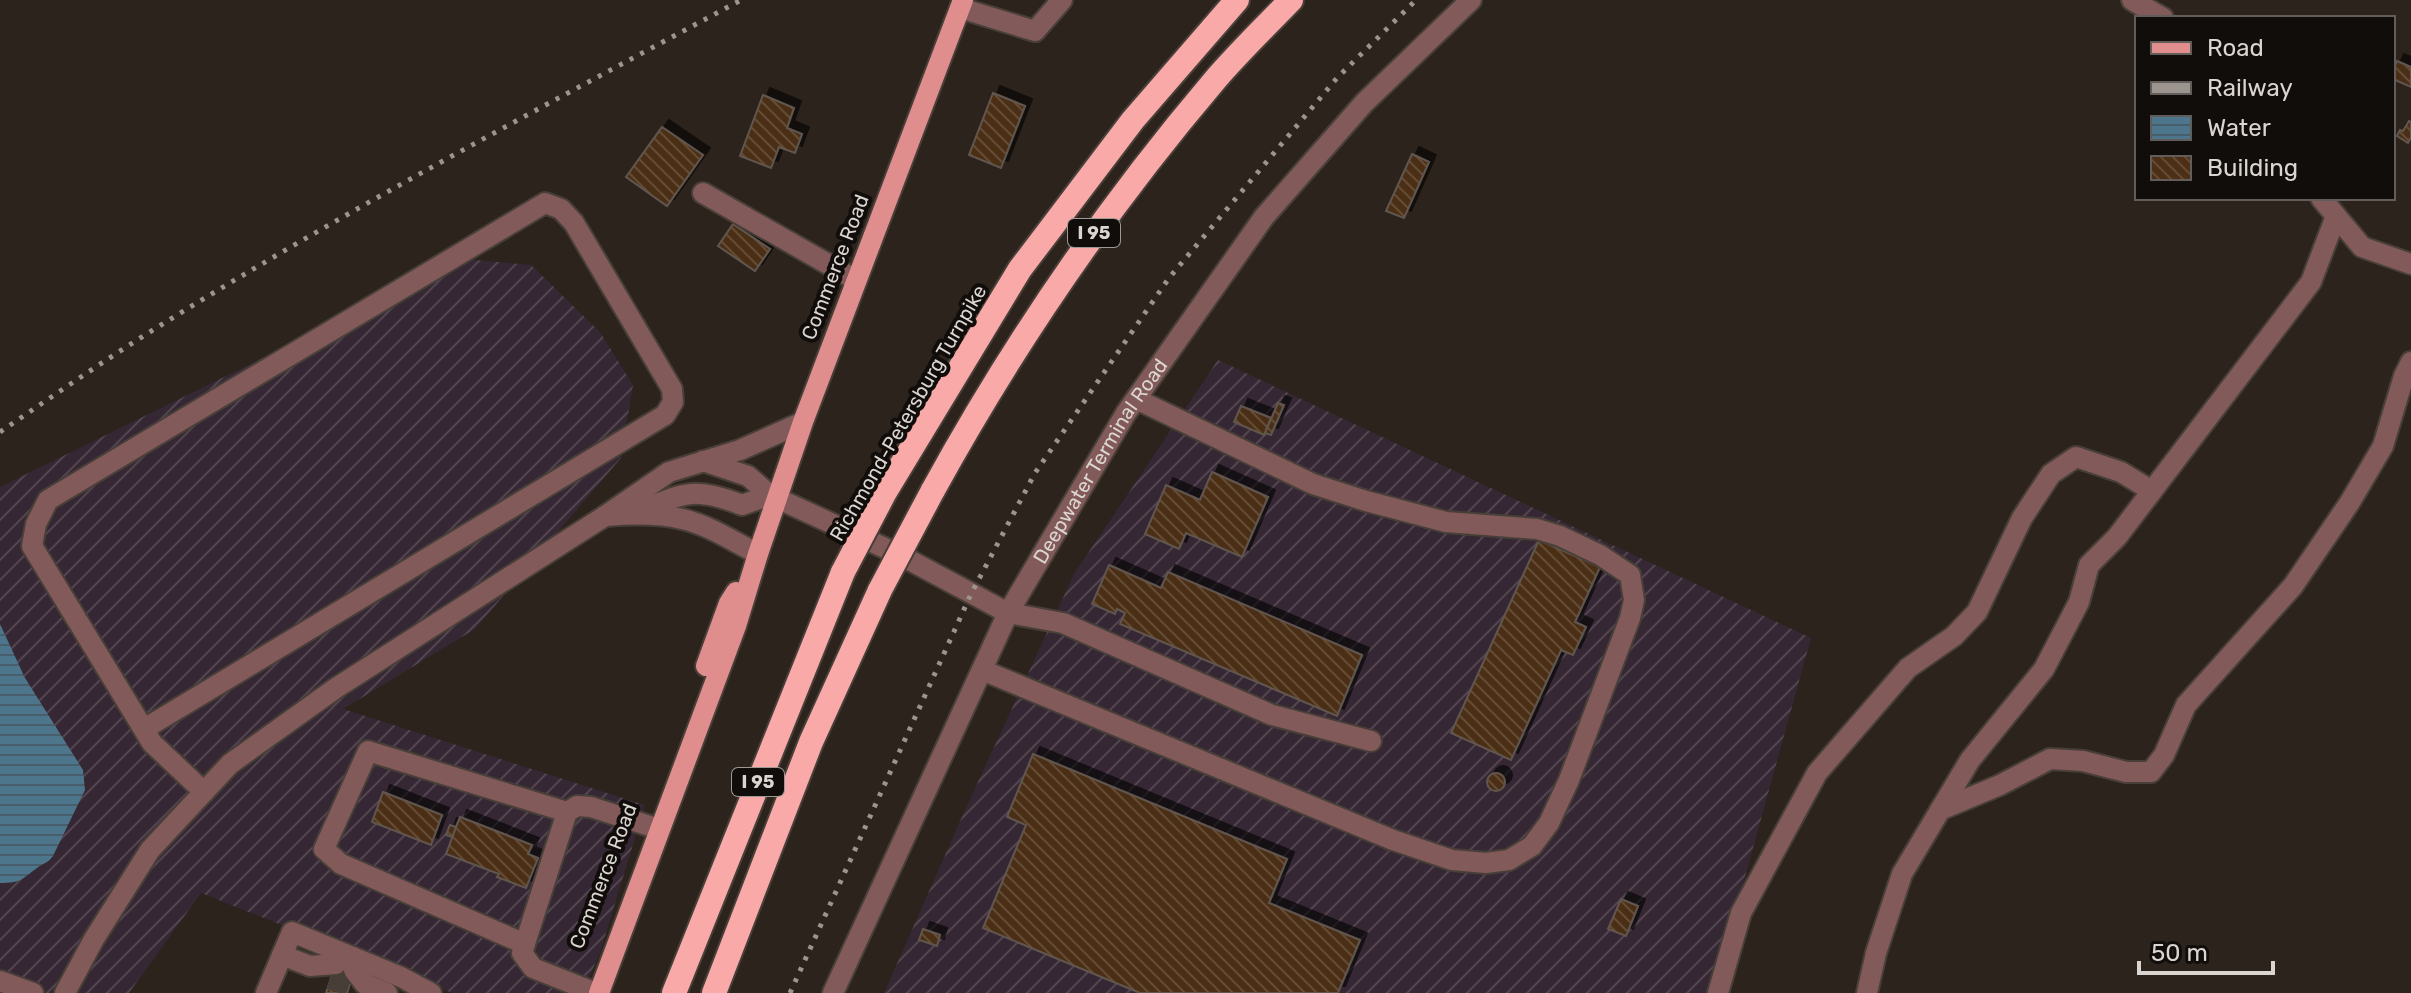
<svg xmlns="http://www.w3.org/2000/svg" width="2411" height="993" font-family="Rubik,sans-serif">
  <defs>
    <pattern id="industrial-furrows" width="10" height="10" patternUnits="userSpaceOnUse" patternTransform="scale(2)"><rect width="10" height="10" fill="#352733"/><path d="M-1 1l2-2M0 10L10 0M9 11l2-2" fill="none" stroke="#524550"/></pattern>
    <pattern id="water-rules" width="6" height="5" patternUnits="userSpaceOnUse" patternTransform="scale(2)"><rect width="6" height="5" fill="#4d768d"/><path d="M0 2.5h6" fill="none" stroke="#485e6a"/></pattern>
    <pattern id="building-back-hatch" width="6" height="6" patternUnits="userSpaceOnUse" patternTransform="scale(2)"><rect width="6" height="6" fill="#4c2f15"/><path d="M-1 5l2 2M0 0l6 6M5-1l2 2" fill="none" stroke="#654c36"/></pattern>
    <filter id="shadow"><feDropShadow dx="7" dy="-7" stdDeviation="0" flood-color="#0009"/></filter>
  </defs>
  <rect width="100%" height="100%" fill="#2c231c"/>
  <path fill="url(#industrial-furrows)" d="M464,259L531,265L600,332L633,385L621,458L475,629L343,709L645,805L600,953L582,993H452L201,893L129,993H0V487Z
    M1218,360L1811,638L1713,993H884L965,810L1074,574Z"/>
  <path fill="url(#water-rules)" d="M0,624L25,678L83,770L85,790L53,856C48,863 44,863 37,868C22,879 21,883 0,883Z"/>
  <path fill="url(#building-back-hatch)" stroke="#61574f" stroke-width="2" filter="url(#shadow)" d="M2397,61L2411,67V87L2393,79V70Z
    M993,93L1025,106L1001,168L969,155Z
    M763,95L794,108L787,128L802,134L795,153L779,147L771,168L740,156Z
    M2409,121L2411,122V137L2408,143L2397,136L2400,130L2403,131Z
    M662,127L703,155L667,206L626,177Z
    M1412,154L1429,162L1404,218L1386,211Z
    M733,224L770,249L755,271L718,246Z
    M1278,403L1284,405L1271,435L1265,433Z
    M1241,406L1271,418L1264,435L1234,422Z
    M1212,472L1268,497L1242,557L1186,533L1179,549L1145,534L1166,485L1200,500Z
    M1539,540L1600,567L1575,622L1586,627L1573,655L1561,650L1511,760L1451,733Z
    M1109,565L1161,588L1168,572L1362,655L1337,716L1120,624L1125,613L1117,609L1115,614L1092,604Z
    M1033,754L1287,859L1269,903L1360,940L1338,993H1140L983,928L1026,825L1007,817Z
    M1487 782a9 9 0 1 1 18 0a9 9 0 1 1-18 0Z
    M383,792L442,815L431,845L372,822Z
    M460,817L532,845L528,854L538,858L526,888L497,877L499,874L446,854Z
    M450,825L456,827L452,837L446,835Z
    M1621,899L1638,906L1626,936L1608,929Z
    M923,929L940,935L937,946L919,940Z
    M339,954L358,960L347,993H326Z"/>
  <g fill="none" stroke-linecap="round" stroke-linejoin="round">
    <path stroke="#463e37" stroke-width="20" stroke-dasharray="20 10" stroke-linecap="butt" d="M330,979L349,986"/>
    <defs>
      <g id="minor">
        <path d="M2132,0L2163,18"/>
        <path d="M960,8L1035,31L1062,0"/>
        <path d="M703,193L856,280"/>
        <path d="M2321,198L2362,247L2411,264"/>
        <path d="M703,461L748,476L770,495L900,555L1008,613L1063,623L1272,715L1371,741"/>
        <path d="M638,512C683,493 694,486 742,505L770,495"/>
        <path d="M605,516C630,514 658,513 682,519C709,525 734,542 758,554"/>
        <path d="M982,670L1393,840L1452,860L1486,863L1509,860L1532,846L1549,823L1569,780L1630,618L1634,600L1630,575L1600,555L1560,536L1537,529L1446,522L1366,501L1313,484L1136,399"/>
        <path d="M144,729L665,415L673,402L672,389L574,223L561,209L545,203L48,500L36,524L32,546L152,743L204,792"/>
        <path d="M1940,810L2000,785L2050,759L2083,761L2126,772H2151L2164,755L2186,705L2293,586L2350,502L2383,446L2404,376L2411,362"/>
        <path d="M525,944L341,864L324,849L368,751L567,812"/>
        <path d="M282,955L310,966L336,964"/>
        <path d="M354,970L365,984L387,993"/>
        <path d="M0,981L33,993"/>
        <path d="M65,993L94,939L150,850L230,764L336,688L605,516L669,472L740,450L803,422"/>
        <path d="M266,993L292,932L401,977L431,993"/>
        <path d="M596,993L533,968L522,953L567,812L577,806L591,807L659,829"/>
        <path id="s1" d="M833,993L1008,613L1126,413L1264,217L1364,103L1471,0"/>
        <path d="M1718,993L1741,913L1817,773L1908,668L1954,636L1977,612L2022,518L2051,474L2076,457L2121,472L2152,491"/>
        <path d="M1867,993L1876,953L1902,874L1970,760L2044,669L2079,602L2089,565L2117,537L2311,282L2336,216"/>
      </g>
      <path id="major" d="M706,666L729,603L736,592
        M599,993L736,626L758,554L803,422L963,0"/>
      <path id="highway" d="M885,492L1020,269L1133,120L1237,0
        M932,492C1012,346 1107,207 1215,80C1239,52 1266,26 1291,0
        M674,993L843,572
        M714,993L811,742L880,590"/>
    </defs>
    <use href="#minor" stroke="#483f39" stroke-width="24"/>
    <use href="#major" stroke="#483f39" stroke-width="24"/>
    <use href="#highway" stroke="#483f39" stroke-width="28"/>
    <use href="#minor" stroke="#825a59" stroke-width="20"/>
    <use href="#major" stroke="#e08e8d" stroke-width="20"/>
    <use href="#highway" stroke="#f9a9a8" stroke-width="24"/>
    <path stroke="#9b948f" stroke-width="5" stroke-dasharray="4 8" stroke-linecap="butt" d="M0,432C53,396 106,359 161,325C349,208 546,105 741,0
      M790,993L971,594L1035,473L1169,278L1337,78L1416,0"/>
    <defs>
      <path id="highway-bridge" d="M843,572L885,492
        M880,590L932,492"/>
    </defs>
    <use href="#highway-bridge" stroke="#483f39" stroke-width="28" stroke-linecap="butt"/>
    <use href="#highway-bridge" stroke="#f9a9a8" stroke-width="24"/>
  </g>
  <g text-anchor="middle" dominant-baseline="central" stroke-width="8" stroke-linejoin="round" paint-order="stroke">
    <g fill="#110d0a" stroke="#9e9995" stroke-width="2">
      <rect x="1068" y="219" width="52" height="28" rx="6"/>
      <rect x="732" y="768" width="52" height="28" rx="6"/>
    </g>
    <g font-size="18" font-weight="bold" fill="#dbd5d1">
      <text x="1094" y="233">I 95</text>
      <text x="758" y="782">I 95</text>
    </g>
    <g font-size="20" fill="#dbd5d1" stroke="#110d0a">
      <text transform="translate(835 267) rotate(-69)">Commerce Road</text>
      <text transform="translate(908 413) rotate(-60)">Richmond-Petersburg Turnpike</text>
      <text stroke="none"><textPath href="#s1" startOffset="596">Deepwater Terminal Road</textPath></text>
      <text transform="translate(603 876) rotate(-69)">Commerce Road</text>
    </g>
  </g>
  <rect x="2135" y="16" width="260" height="184" fill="#110d0a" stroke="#625d5a" stroke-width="2"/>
  <rect x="2151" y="42" width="40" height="12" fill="#e08e8d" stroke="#625d5a" stroke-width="2"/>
  <text x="2207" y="56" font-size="24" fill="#dbd5d1">Road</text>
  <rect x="2151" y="82" width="40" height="12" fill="#9b948f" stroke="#625d5a" stroke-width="2"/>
  <text x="2207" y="96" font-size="24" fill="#dbd5d1">Railway</text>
  <rect x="2151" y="116" width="40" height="24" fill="url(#water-rules)" stroke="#625d5a" stroke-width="2"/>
  <text x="2207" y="136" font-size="24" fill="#dbd5d1">Water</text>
  <rect x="2151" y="156" width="40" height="24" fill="url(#building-back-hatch)" stroke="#625d5a" stroke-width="2"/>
  <text x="2207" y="176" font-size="24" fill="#dbd5d1">Building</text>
  <path d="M2139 961v12h134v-12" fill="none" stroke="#dbd5d1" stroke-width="4"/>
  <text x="2151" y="961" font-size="24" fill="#dbd5d1" stroke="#110d0a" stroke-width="6" paint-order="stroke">50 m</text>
</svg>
